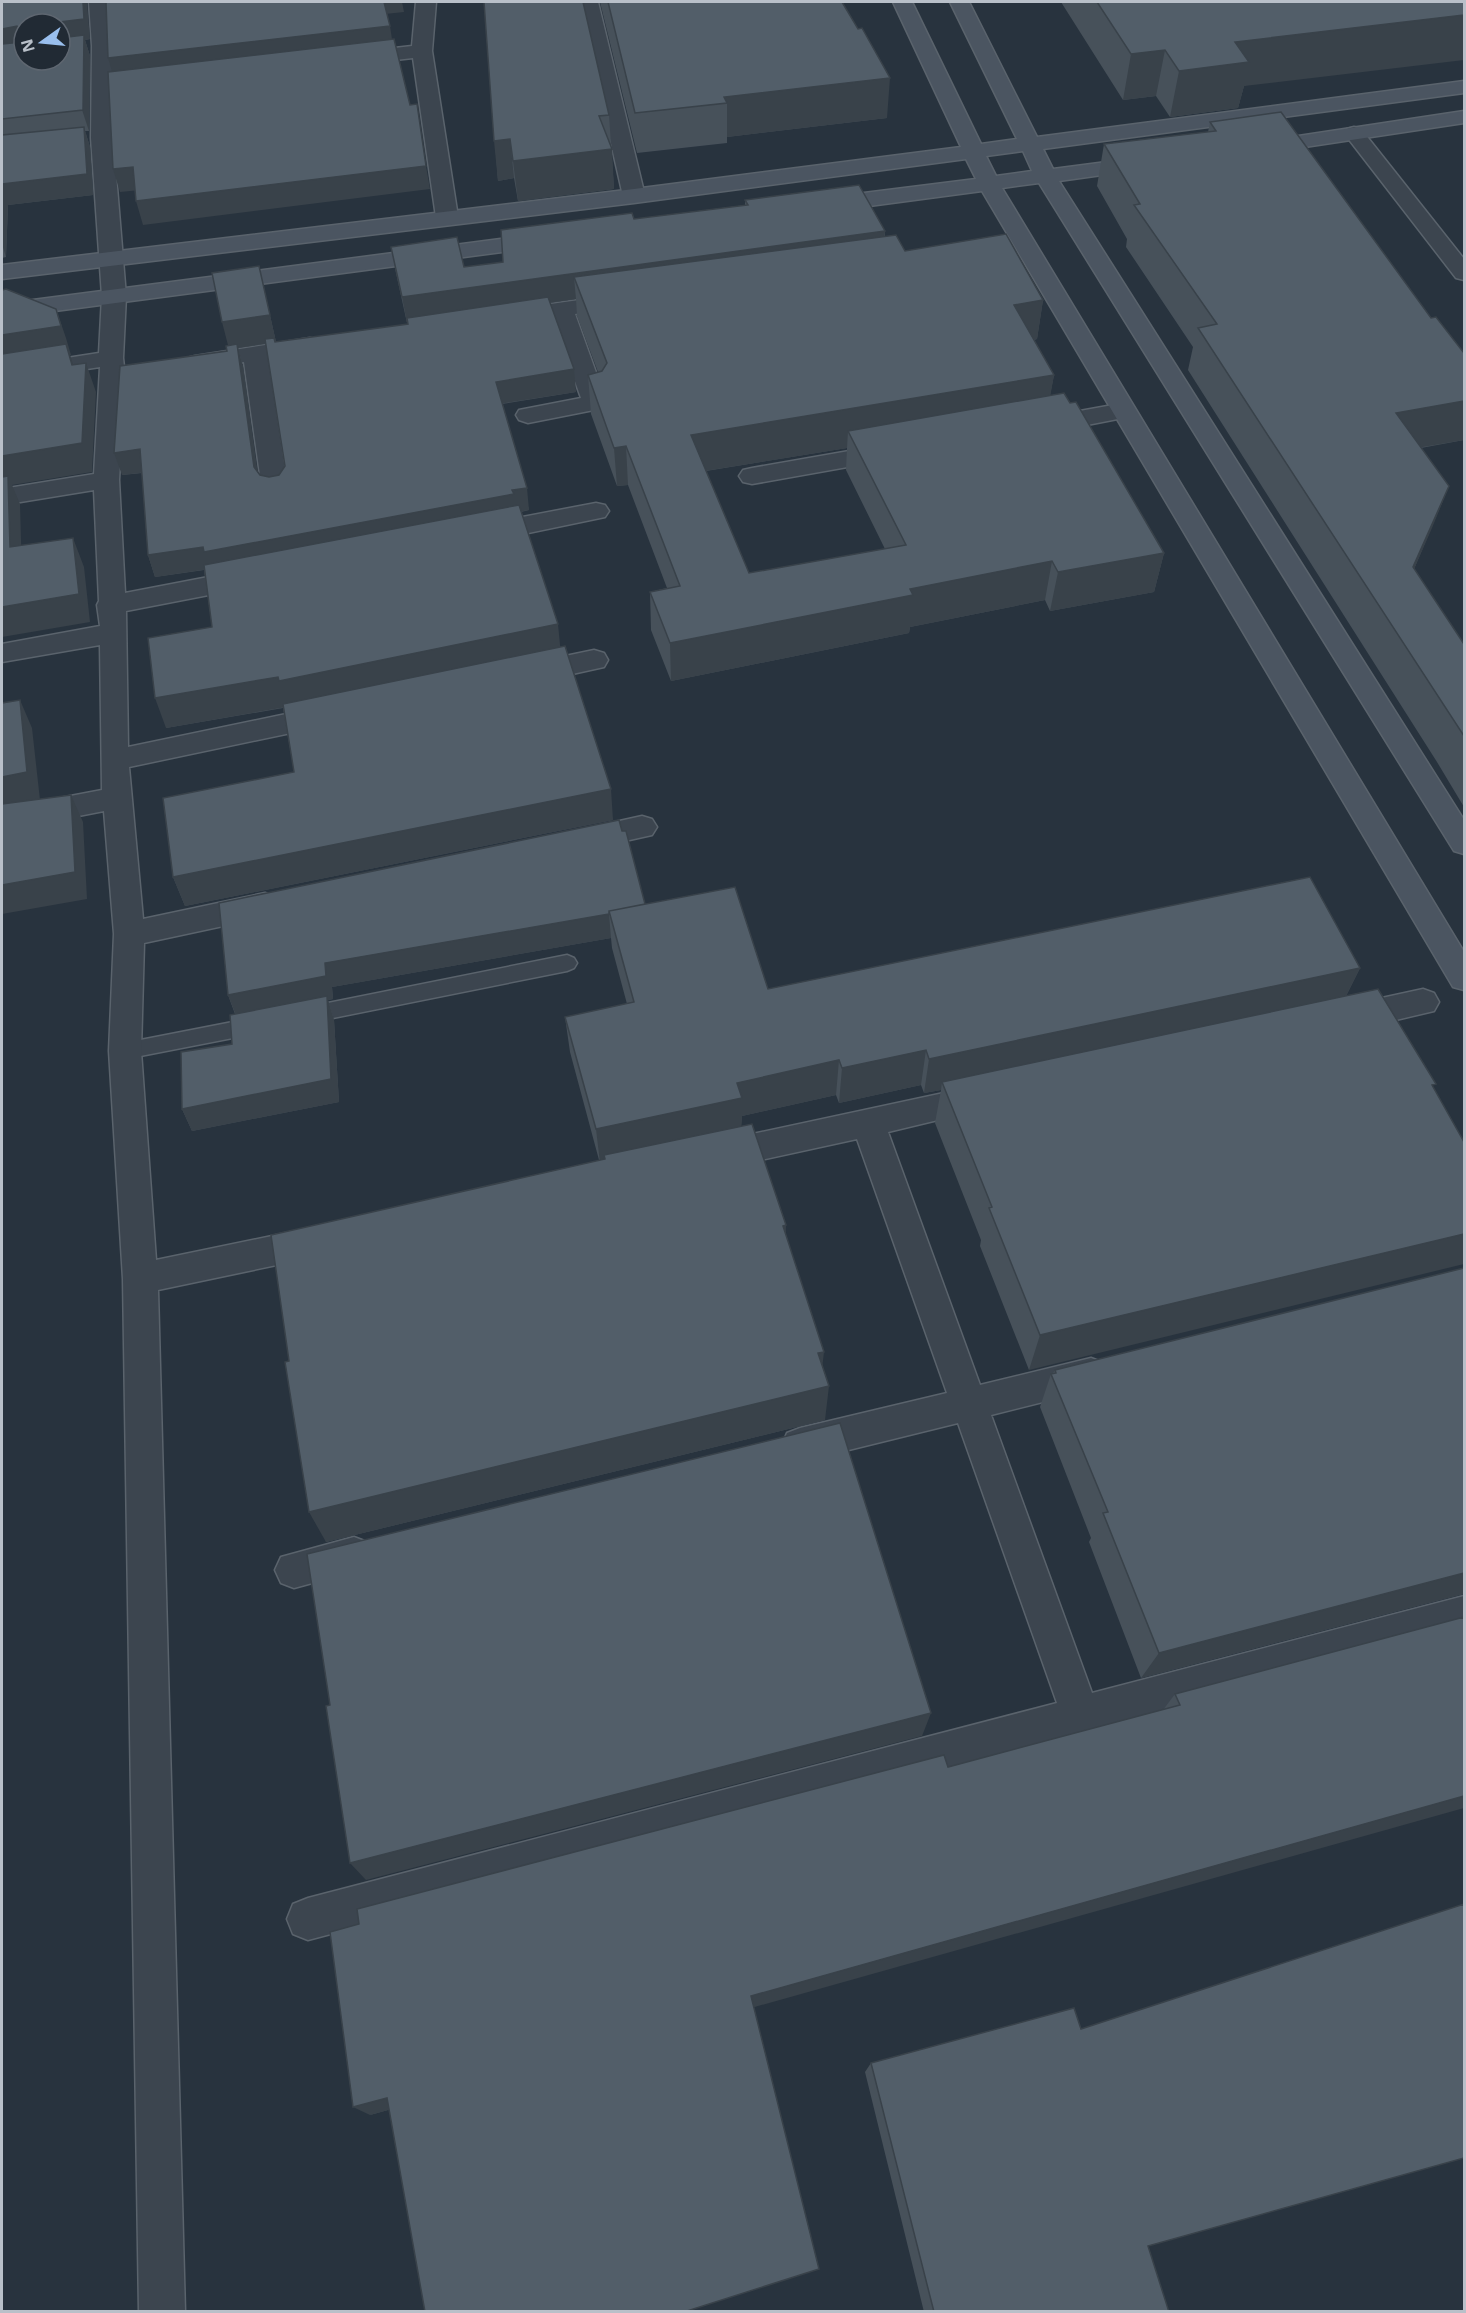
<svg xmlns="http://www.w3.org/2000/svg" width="1466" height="2313" font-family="'Open Sans',sans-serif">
  <rect width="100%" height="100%" fill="#28333e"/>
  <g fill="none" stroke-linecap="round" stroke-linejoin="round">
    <defs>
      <path id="lane" d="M567,955L574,958L577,963L574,968L567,971L303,1024L296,1022L293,1016L296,1010L303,1008Z
        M258,1017L265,1019L268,1025L265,1031L258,1033L125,1059L118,1057L115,1051L118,1045L125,1043Z"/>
      <path id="street" d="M89,2H108L112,46L113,138L126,296L123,358L125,376L119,480L125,593L250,569L259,572L263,578L259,584L250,587L126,611L128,747L329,705L339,708L343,715L339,722L329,725L129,767L143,919L265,893L276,897L280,905L276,913L265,917L144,943L141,1051L156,1260L315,1227L327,1232L332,1242L327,1252L315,1257L158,1290L185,2312H139L123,1279L109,1051L114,934L104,811L2,831V809L102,790L100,645L2,662V644L100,626L97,605L99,601L94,490L2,505V489L94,474L100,367L2,382V368L99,353L102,296L91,138L92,46Z
        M416,2H436L432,51L458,217L455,222H439L436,217L413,58L351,65L344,63L341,59L344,55L351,53L412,46Z
        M579,2H598L645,196L642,201H626L623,196Z
        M1354,127L1361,129L1464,259V280L1456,278L1347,137L1343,133L1347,129Z
        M622,294L630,296L634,301L630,306L575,314L607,403L604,408L528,423L519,420L516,415L519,410L581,398L552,317L509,323L501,321L497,316L501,311Z
        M310,338L318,340L322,345L318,350L268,359L288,489L284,495L275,497L266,495L262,489L244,362L195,370L187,368L183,363L187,358L195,356Z
        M1124,403L1133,406L1136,411L1133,416L1041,434L1032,431L1029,426L1032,421L1041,418Z
        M889,444L898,446L901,452L898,458L752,484L743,482L739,476L743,470L752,468Z
        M596,503L605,505L609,511L605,517L480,543L471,540L467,534L471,528L480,525Z
        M594,650L604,653L608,660L604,667L527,684L517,681L513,674L517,667L527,664Z
        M642,816L652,819L657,827L652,835L580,851L570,848L565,840L570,832Z
        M1423,989L1434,993L1439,1002L1434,1011L1345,1032L1334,1028L1329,1019L1334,1010L1345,1006Z
        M981,1085L992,1089L997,1098L992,1107L888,1132L980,1385L1091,1358L1104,1363L1109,1374L1104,1385L1091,1390L991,1415L1092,1693L1464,1596V1634L308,1940L293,1934L287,1919L293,1904L308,1898L1057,1703L958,1423L800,1462L787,1457L782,1445L787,1433L800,1428L947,1393L857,1139L715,1170L703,1166L699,1156L703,1146L715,1142Z
        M354,1537L367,1542L373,1555L367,1568L294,1588L281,1583L275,1570L281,1557Z"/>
      <path id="secondary" d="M893,2H912L981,144L1017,139L950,2H969L1037,137L1464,81V93L1043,149L1053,169L1145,157L1153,158L1156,163L1153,168L1145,169L1059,181L1464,820V854L1454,851L1039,183L1002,188L1464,952V990L1453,987L982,191L824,212L816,210L813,205L816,200L824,198L976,179L966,159L634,203L2,279V265L634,189L961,147ZM1023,151L1032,171L996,176L986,156Z
        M1464,111V123L1259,154L1251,153L1248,148L1251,143L1259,142Z
        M547,233L555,235L558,240L555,245L2,318V304Z"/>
    </defs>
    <use href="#lane" stroke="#5a636c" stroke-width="3"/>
    <use href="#street" stroke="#5a636c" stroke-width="3"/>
    <use href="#secondary" stroke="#5a636c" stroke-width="3"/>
    <use href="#lane" fill="#3c454f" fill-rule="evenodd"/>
    <use href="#street" fill="#3c454f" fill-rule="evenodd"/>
    <use href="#secondary" fill="#4b5561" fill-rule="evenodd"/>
  </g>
  <path fill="#47515a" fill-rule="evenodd" d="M2,2L90,39L85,40L90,56L89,131H85L90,147L93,195L8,205L6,257L2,258Z
    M484,2L609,115L614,189L518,201L514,178L498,181Z
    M600,2H842L887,118L727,137V143L637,153Z
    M1061,2H1464L1244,86L1238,108L1170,117L1156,96L1123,100Z
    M1210,122L1431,318L1464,353V440L1421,448L1449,486L1414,569L1464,644V807L1437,762L1188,370L1193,347L1126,247L1127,239L1097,186L1104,144L1208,132Z
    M745,200L885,231V236L905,251L1043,300L1037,339L1034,340L1054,375L1050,395L1164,553L1154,592L1050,611L1045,600L910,627L909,633L671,681L651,630L650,592L667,588L628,485L617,486L591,414L588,375L598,372L577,316L576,299L550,303L576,392L502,404L529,510L521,512L560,647L613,820L185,906L173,877L294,772L283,708L166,728L212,627L204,570L155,577L148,555L142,473L122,475L227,351L228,346L259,266L276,342L408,324V323H407L396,273L391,247L464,267L503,262L634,219L745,205ZM266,344L285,466L279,475L269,477L260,475L257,472L243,367L238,348ZM847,448L846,470L885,549L749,573L706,471Z
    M645,904L768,989L1360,968L1346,996L1029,1370L980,1246L981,1240L935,1123L941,1090L924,1093L921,1085L839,1103L836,1095L742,1116L741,1126L786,1236L822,1367L825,1420L326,1542L289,1361L599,1160L570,1052L565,1017L627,1004L612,948L611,938L332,987L333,999L328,1000L334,1020L339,1102L192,1131L182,1109L232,1044L235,1014L228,995Z
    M1464,1269V1595L1463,1594L1141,1678L1089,1542L1091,1538L1040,1407L1051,1374L1053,1373L1055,1370Z
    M1464,1617L754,2007L370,2115L948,1767L1163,1710L1175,1694Z
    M871,2063L1148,2246L1169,2312H924L865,2072Z"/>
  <path fill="#39424a" d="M83,2H87L90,39L85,40L90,56L89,131L60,43V24H52Z
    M383,2H402L404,12L385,14Z
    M1464,15V60L1244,86L1238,108L1170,117L1179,71L1235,42Z
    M17,26L23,47L2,51V29Z
    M390,26L393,46L114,78L108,58Z
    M1165,50L1156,96L1123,100L1131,54Z
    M890,78L887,118L727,137V103L724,97Z
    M84,127L90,147L93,195L8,205L6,257L2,244V184Z
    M510,139L514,178L498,181L494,141Z
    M612,149L614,189L518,201L513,161Z
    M426,166L430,189L143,225L136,201Z
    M133,167L140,190L120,192L113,169Z
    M885,231L883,257L574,277L576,299L407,323L402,297Z
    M259,266L276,342L238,348L243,367L260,489L254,467L229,349L222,322Z
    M1043,300L1037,339L1008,344L1014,305Z
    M56,309L66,338L71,355H70L76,373L2,367V335Z
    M86,363L96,392L92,472L12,485L20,504L22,576L10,547L2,488V456Z
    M574,369L576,392L499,404L496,382Z
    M1054,375L1047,414L848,431L847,448L692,473L691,435Z
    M1464,401V440L1381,454L1396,413Z
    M626,446L628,485L617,486L614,448Z
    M140,449L148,472L122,475L114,453Z
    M1449,486L1432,528L1397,608L1413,567Z
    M527,488L529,510L209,569L155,577L148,555Z
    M73,538L84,567L90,622L2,637V607Z
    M1164,553L1154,592L1050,611L1058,572Z
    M1052,561L1045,600L910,627L909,633L671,681L670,643L910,589Z
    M558,624L561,655L286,707L166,728L155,698Z
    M20,700L32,728L40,800L2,807V777Z
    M611,789L613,820L185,906L173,877Z
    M71,795L83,822L87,899L2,914V885Z
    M609,914L611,938L332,987L333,999L328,1000L334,1020L339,1102L192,1131L182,1109L327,1000L237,1018L228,995L325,963Z
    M1360,968L1342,1004L942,1082L941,1090L924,1093L929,1059Z
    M926,1050L921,1085L839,1103L842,1068Z
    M839,1060L836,1095L742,1116L741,1132L604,1155L605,1162L600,1163L596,1129L737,1083Z
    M786,1225L785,1262L783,1226Z
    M1464,1234V1264L1029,1370L1040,1335Z
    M824,1352L820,1386L818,1353Z
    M829,1386L825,1420L326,1542L309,1512Z
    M1464,1573V1593L1463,1594L1141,1678L1159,1653Z
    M931,1713L922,1736L366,1880L350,1863Z
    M1464,1796V1808L751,2008V1996Z
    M387,2098L403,2106L370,2115L353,2107Z"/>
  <path fill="#525e69" stroke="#39424a" stroke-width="1.5" d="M2,2H83L84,19L52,23V24H24V60H60V38L84,35L83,110L2,119V44L22,42L23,38L20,37L17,26L2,29Z
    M106,2H384L390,26L108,58Z
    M484,2H583L609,115L599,116L612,149L513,161L510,139L494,141Z
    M608,2H842L858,29L862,28L890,78L724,97L727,103L635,113Z
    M1097,2H1464V15L1235,42L1249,62L1179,71L1165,50L1131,54Z
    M394,39L410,105L417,104L426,166L136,201L133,167L113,169L108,72Z
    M1281,112L1431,318L1436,317L1464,353V401L1396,413L1449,486L1413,567L1464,644V736L1198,328L1217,324L1134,205L1140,204L1104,144L1216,131L1210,122Z
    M84,127L87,174L2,184V135Z
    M859,185L885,231L402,297L391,247L457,237L464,267L503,262L501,230L632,213L634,219L748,205L745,200Z
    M1006,234L1043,300L1014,305L1054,375L691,435L749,573L906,545L848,431L1064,393L1070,403L1076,402L1164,553L1058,572L1052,561L910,589L913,595L670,643L650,592L680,586L626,446L614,448L588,375L602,371L607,363L574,277L896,235L905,251Z
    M259,266L270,315L222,322L212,273Z
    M6,289L56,309L61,326L2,335V290Z
    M548,297L574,369L496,382L527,488L512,490L514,494L204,552L203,547L148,555L140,449L114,453L120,366L227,351L226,346L237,344L254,467L260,475L269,477L279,475L285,466L265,339L274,338L275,342L408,324L407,318Z
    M66,344L72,365L86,363L82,443L2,456V354Z
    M8,476L10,547L73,538L79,594L2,607V477Z
    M519,505L558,624L279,681L278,677L155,698L148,638L212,627L204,565Z
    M565,646L611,789L173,877L163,798L294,772L283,704Z
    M20,700L27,772L2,777V703Z
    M71,795L75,872L2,885V804Z
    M619,820L622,831H626L645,904L609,911V914L325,963L326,976L228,995L219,903Z
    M1310,877L1360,968L929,1059L926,1050L842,1068L839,1060L737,1083L742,1098L596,1129L565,1017L634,1002L609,911L735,887L768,989Z
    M1378,989L1436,1084L1432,1085L1464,1142V1234L1040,1335L989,1208L992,1207L942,1082Z
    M327,996L331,1079L182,1109L181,1052L232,1044L230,1015Z
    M752,1124L786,1225L783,1226L824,1352L818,1353L829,1386L309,1512L285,1362L289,1361L271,1235L605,1159L604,1155Z
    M1464,1268V1573L1159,1653L1103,1513L1108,1512L1051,1374L1056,1373L1055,1370Z
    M840,1423L931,1713L350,1863L326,1706L330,1705L307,1554Z
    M1464,1617V1796L751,1996L819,2269L684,2312H425L387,2098L353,2107L330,1932L359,1924L357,1909L944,1755L948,1767L1180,1705L1175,1694Z
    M1464,1904V2158L1148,2246L1169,2312H934L871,2063L1074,2008L1081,2029Z"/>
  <rect width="1466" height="2313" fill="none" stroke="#b9c0c9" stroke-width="6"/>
  <g transform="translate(42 42) rotate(255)"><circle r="28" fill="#212a34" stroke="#5e6670" stroke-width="1.5"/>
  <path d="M0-4.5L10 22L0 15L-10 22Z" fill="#99bfee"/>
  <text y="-9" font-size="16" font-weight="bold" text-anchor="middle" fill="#b9c0c9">N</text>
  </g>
</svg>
